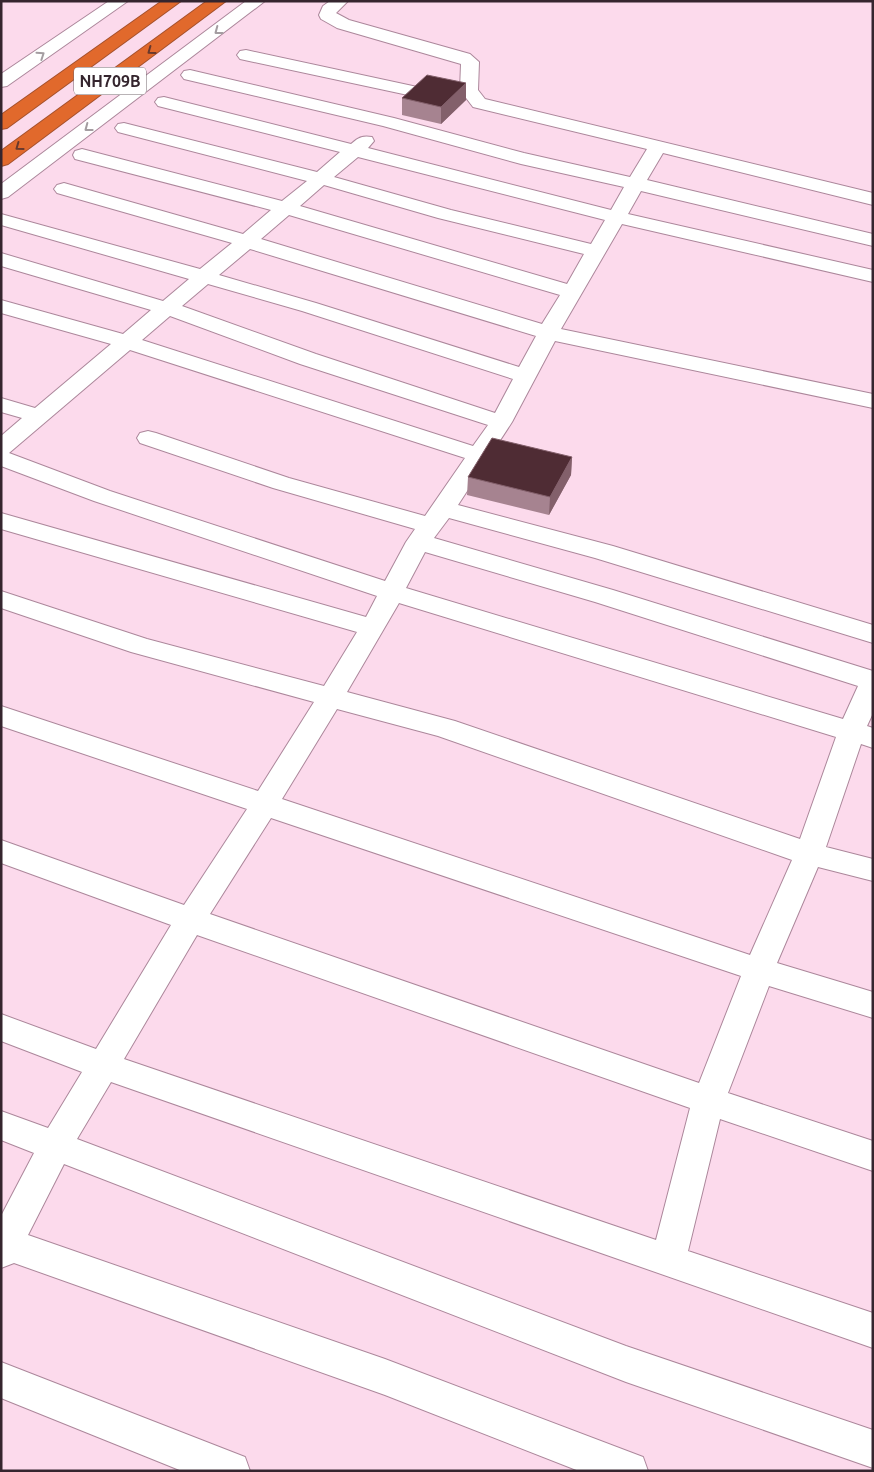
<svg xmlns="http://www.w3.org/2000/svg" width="874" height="1472" font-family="Ubuntu,sans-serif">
  <rect width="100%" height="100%" fill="#fcdaec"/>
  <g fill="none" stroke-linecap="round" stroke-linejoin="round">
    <defs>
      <path id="street" d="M330,1H348L336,13L349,20L470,54L479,62L478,90L485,99L873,193V205L663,153L647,180L873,234V246L641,191L628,214L873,270V282L622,224L561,329L873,394V408L555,341L512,422L458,505L613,546L873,625V643L595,558L449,518L434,538L613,590L873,671V713L867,726L873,728V748L861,744L826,847L873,859V881L818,867L777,963L873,992V1018L769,986L728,1093L873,1141V1171L720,1119L688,1251L873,1313V1348L111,1082L77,1139L626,1346L873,1430V1468L626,1382L64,1164L28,1235L385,1359L643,1457L648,1471H579L385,1395L14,1263L1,1268V1216L34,1153L1,1140V1111L48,1128L82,1072L1,1041V1014L96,1049L171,925L1,863V840L184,905L247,809L1,726V706L258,791L314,702L131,652L1,608V591L147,639L324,686L357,632L1,529V513L366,617L377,596L94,501L1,466V436L22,418L1,412V398L35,408L111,344L1,313V300L123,334L151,310L1,266V253L163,301L189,279L1,225V214L200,269L232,243L57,193L54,189L57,185L64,183L243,234L271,210L75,159L73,155L75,151L82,149L282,201L307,181L118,132L115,128L118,124L124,123L317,172L340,152L158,106L155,102L158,98L164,97L351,144C358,138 362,135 372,137L374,141L368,148L611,210L624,187L521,164L383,126L184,79L181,75L184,71L190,70L394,118L524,153L630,177L647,149L473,107L460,90L461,64L337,28L321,19L319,15L323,6ZM358,157L605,220L591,244L451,210L334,177ZM324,185L438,218L584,254L567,284L300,206ZM289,215L560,295L542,324L261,239ZM250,249L536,336L519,367L316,303L219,275ZM208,284L302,311L513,379L495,413L316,354L182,306ZM170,316L300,364L488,425L473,446L142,340ZM130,350L465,458L425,516L289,478L156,433L148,431L140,433L137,438L140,443L273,488L415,529L406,542L385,581L110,491L9,453ZM425,552L595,602L858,686L843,719L406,588ZM399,603L836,737L800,839L455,721L347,692ZM337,709L438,736L792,860L750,955L282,799ZM271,818L741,976L699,1083L210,914ZM197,935L690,1108L656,1240L124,1059Z
        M246,50L422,88L428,89L431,93L428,97L422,98L240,59L237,55L240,51Z
        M1,1362L245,1457L250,1471H182L1,1398Z"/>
      <path id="secondary" d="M109,1H128L7,86L1,87V74Z
        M246,1H265L8,197L1,199V184Z"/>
      <path id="highway" d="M162,1H181L7,128L1,129V115Z
        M207,1H226L8,164L1,166V151Z"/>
    </defs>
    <use href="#street" stroke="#ac879b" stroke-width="2"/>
    <use href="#secondary" stroke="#ac879b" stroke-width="2"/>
    <use href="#highway" stroke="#a5512d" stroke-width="2"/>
    <use href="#street" fill="#fff" fill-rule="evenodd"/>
    <use href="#secondary" fill="#fff" fill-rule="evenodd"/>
    <use href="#highway" fill="#e1692c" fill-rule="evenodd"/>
  </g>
  <path fill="#a68390" d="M466,83V100L441,124L402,115V98Z
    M572,457L571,475L549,515L467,495L468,477Z"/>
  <path fill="#83606b" d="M466,83V100L441,124V107Z
    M572,457L571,475L549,515L550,497Z"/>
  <path fill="#4f2c34" stroke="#83606b" d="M427,75L466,83L441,107L402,98Z
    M492,438L572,457L550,497L468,477Z"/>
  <defs><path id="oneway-chevron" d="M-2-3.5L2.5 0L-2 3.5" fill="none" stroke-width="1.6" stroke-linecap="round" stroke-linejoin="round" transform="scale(1.25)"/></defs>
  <g stroke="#a49da1">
    <use href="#oneway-chevron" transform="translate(218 31) rotate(143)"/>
    <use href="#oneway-chevron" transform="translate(41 55) rotate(-34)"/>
    <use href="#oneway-chevron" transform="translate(88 128) rotate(143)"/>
  </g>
  <g stroke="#69392d">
    <use href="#oneway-chevron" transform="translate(151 51) rotate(144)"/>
    <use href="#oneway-chevron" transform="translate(19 147) rotate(144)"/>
  </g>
  <g text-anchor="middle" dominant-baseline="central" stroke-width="5" stroke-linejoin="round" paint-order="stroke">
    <rect fill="#fff" stroke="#72666d" stroke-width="1" x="74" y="67.5" width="72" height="27" rx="4"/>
    <g font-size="16" font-weight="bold" fill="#35252e">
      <text x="110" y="81">NH709B</text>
    </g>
  </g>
  <rect width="874" height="1472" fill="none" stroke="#35252e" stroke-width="5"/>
</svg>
